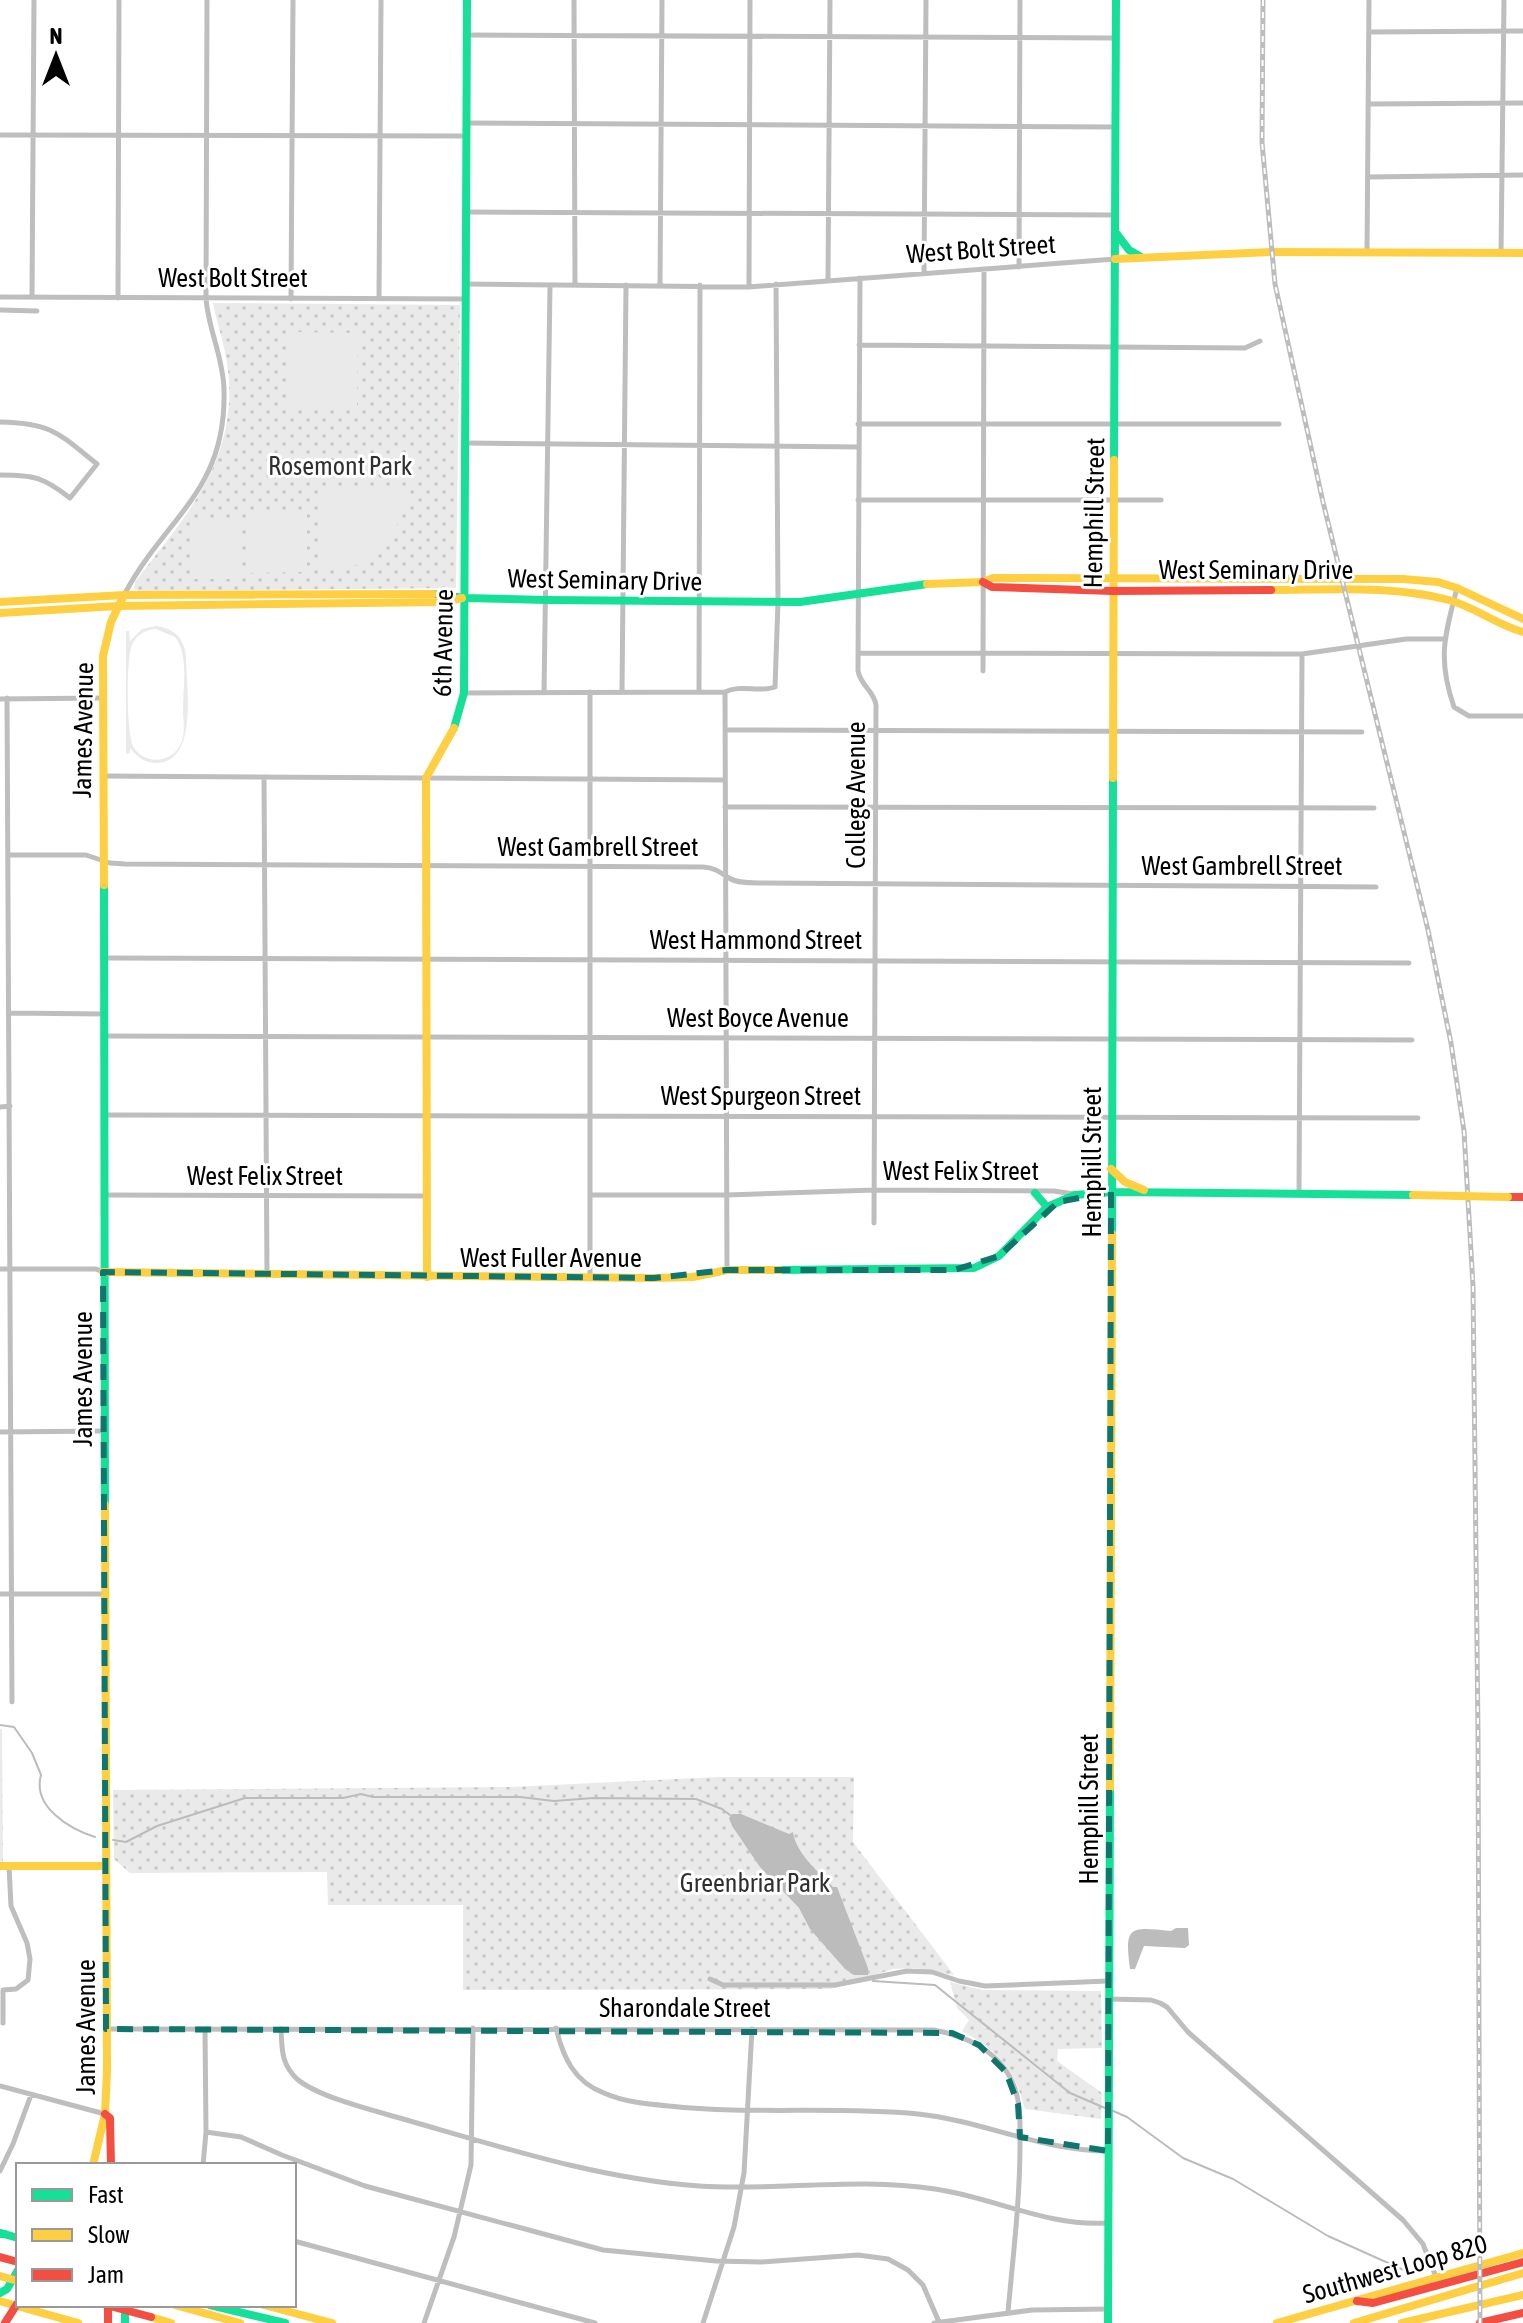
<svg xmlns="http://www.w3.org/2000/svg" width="1523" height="2323" font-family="'Asap Condensed',sans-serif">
  <defs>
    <pattern id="grass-dots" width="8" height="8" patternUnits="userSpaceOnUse" patternTransform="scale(2)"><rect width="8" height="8" fill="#eaeaea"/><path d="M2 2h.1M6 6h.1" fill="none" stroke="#c7c7c7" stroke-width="1.8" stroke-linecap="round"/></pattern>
  </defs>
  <rect width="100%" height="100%" fill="#fff"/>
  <path fill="url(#grass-dots)" d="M213,303L460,305L456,588L138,591L134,588L135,582C188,513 241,457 227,363C224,343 217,323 213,303Z
    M0,1729H2L3,1862H0Z
    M718,1777H854L853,1842L954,1975L914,1968L893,1969L831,1989L463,1990V1905H328L327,1872L130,1873L114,1859L113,1790L511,1787Z
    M950,1982L982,1990L1101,1991L1102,2048L1058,2049L1057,2061L1102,2093L1101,2119L1025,2109C1014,2068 998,2051 962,2031L969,2020L957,2008Z"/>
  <path fill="#eaeaea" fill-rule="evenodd" d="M292,332L358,333L357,407H286L287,337Z
    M326,488H412L394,533L359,565L321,567V493Z
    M307,513V572L248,573V514Z
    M194,520H238V579H194Z
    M156,626C174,628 184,638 186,656C186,684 199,762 157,763C145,763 137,757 130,748V753L126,754V631H129L130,641L142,629ZM156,629L175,637C189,655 183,686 183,709C183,720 186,735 180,745C171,763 146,765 134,748C126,737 126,658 132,645C136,635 145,630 156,629Z"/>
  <path fill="#bcbcbc" d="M732,1814H741L789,1834L793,1832C795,1852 819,1873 833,1887H837L868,1968V1975H854L845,1969L810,1929L799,1908L760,1867L732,1826L729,1818Z
    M1176,1928H1188L1189,1945L1185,1948L1144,1946L1135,1969H1130C1124,1925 1130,1927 1171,1931Z"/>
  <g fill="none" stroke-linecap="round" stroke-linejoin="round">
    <path stroke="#bcbcbc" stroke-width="2" d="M0,1725L14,1727L32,1753L41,1775C32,1807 70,1829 95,1837
      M113,1840L126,1842L157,1826L245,1798H343L361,1794L373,1797H520L554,1801L593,1798L696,1799L722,1809L730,1815
      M873,1981L935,1985L1070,2093L1105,2108
      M1111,2110L1127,2117L1183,2158L1233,2179L1328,2236L1406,2271"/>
    <path stroke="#bebebe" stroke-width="5" d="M574,0L575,285
      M1369,32L1523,31
      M467,35L1115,38
      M1369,104L1523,103
      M466,123L1115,127
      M0,135L466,136
      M1368,177L1523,175
      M466,212L1115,215
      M1367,253L1369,0
      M1501,254L1504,0
      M1019,267L1020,0
      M924,274L926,0
      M860,278L858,671C861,686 874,691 876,705L874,1223
      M828,280L830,0
      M465,284L749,287L1115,259
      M660,285L662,0
      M749,287L750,0
      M0,297L466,299
      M32,297L34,0
      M118,298L119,0
      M291,299L293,0
      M379,299L381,0
      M0,310L37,311
      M859,345L1245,348L1260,341
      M0,422C52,423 58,433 97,464L70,498C43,477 34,475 0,475
      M858,424H1279
      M465,443L858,447
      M858,500H1161
      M1457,588C1445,635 1437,658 1454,707L1469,716H1523
      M124,595C165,517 227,492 224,389C223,356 208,329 206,298L207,0
      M858,653L1302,654L1406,639H1443
      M983,671L984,269
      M590,692V1278
      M622,692L626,285
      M699,692L700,285
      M725,692L727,1270
      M464,693L725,692C740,684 759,693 775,687L778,602L776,284
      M544,693L550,285
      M7,698L12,1702
      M0,699L102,698
      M725,730L1362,732
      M102,776L725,780
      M264,777L267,1276
      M725,807L1374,808
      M8,855H86L110,863L125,864L703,867C716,868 719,872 729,878C737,883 749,883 758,883L1376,887
      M103,958L1409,963
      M9,1013L103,1014
      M103,1036L1412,1040
      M0,1107L10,1106
      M103,1115L1418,1118
      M1299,1194L1302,654
      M104,1195L427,1196
      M590,1195H727L874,1190L1054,1191L1074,1194
      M0,1269H96L103,1272
      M0,1432L104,1431
      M0,1594H105
      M710,1979L723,1985H835L907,1971L932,1972L959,1981L985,1986L1108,1981
      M1108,1999L1151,2000L1160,2003L1167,2007L1188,2032L1403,2220L1423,2244L1436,2277
      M3,2023V1990L16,1989L28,1980L30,1959L27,1943L11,1906L9,1866
      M556,2028C563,2057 574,2082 604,2093C624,2102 647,2104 669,2106C752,2115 835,2106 918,2114C983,2121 1042,2151 1108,2151
      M106,2029L934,2030C968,2036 1003,2053 1015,2089C1021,2106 1020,2126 1020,2145C1020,2200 1013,2256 1008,2312
      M281,2029C282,2049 281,2064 297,2079C319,2098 380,2112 410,2121C504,2148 601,2179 699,2186C778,2191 856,2177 935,2189C992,2197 1048,2227 1107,2223
      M0,2086L105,2114
      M206,2132L241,2137L282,2155L365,2186L603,2250L716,2261L761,2262L858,2255L888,2259L908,2270L923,2285L939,2322
      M203,2165L206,2132L205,2029
      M0,2171L13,2144L31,2095
      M294,2241L595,2323
      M424,2323L454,2237L471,2165L473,2028
      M703,2323L734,2227L744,2173L752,2029
      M934,2323L1032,2310L1108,2309"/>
    <path stroke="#16e098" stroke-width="8" d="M1116,233L1129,250L1141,257
      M1114,460L1116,0
      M433,594L464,598L546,600L800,602L927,584
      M454,728L464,693L467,0
      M104,885L105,1505
      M1035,1193L1047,1207
      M1112,1234L1113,778
      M780,1270L974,1268L999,1256L1047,1207L1075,1195L1111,1192L1413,1195
      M1,2233L18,2238
      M0,2234H5
      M0,2293L7,2289L18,2270
      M125,2305V2323
      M210,2305L285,2323
      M1108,2323L1110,1788"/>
    <path stroke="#ffcf43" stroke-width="8" d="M1115,259L1271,252L1523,253
      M927,584L983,582L993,578L1403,579L1438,582L1457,588L1523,619
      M1271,590C1331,590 1391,585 1449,600C1475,607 1497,625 1523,632
      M0,602L124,595L433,594
      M0,613L118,606L445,602L462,598
      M1113,778L1114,460
      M104,885L103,656L111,622L124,595
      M1111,1169L1125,1182L1144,1190
      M103,1272L654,1278L693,1277L727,1270H780
      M427,1277L426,778L454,728
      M1110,1788L1112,1234
      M0,1866H106
      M93,2165L105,2114L107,2071L105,1505
      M0,2301L78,2323
      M175,2305L240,2323
      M264,2305L332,2323
      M151,2317L171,2323
      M1277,2323L1523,2253
      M1354,2323L1523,2273
      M1402,2323L1523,2295"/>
    <path stroke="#f24e42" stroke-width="8" d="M983,582L992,587L1113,591L1271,590
      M1508,1197H1523
      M105,2114L110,2118L111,2165
      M0,2257L18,2262
      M1357,2301L1373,2303L1523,2262
      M108,2305V2323
      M5,2323L17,2304
      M1480,2323L1523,2313"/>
    <defs>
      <path id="rail" d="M1263,0L1262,142L1275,284L1323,502L1428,930L1451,1043L1464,1131L1473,1286L1478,1733L1480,2323"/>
    </defs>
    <use href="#rail" stroke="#bdbdbd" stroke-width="5"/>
    <use href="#rail" stroke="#fff" stroke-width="2" stroke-dasharray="6" stroke-linecap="butt"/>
    <path stroke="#ffcf43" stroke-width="8" d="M1413,1195L1508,1197
      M0,2276L18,2281"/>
    <path stroke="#f24e42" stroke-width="8" d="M106,2305L151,2317"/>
  </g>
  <path fill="none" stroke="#0f766e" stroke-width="6" stroke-dasharray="16 10" stroke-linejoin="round" d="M1111,1192L1108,2151L1020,2137L1018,2104L1006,2072L979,2045L952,2033L106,2029L103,1272L654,1278L727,1270H954L999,1256L1058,1202Z"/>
  <g text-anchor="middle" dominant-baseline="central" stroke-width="6" stroke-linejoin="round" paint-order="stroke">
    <g font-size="26" fill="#000" stroke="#fff">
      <text transform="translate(981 249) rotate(-4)">West Bolt Street</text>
      <text x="233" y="278">West Bolt Street</text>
      <text transform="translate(1094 513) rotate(-89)">Hemphill Street</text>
      <text x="1256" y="570">West Seminary Drive</text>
      <text transform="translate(605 580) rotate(1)">West Seminary Drive</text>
      <text transform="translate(443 643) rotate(-89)">6th Avenue</text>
      <text transform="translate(83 730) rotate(-89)">James Avenue</text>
      <text transform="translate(856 795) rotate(-90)">College Avenue</text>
      <text x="598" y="847">West Gambrell Street</text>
      <text x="1242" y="866">West Gambrell Street</text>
      <text x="756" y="940">West Hammond Street</text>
      <text x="758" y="1018">West Boyce Avenue</text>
      <text x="761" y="1096">West Spurgeon Street</text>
      <text transform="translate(1092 1162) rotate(-90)">Hemphill Street</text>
      <text x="961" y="1171">West Felix Street</text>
      <text x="265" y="1176">West Felix Street</text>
      <text x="551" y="1258">West Fuller Avenue</text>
      <text transform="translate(83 1379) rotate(-90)">James Avenue</text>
      <text transform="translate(1089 1809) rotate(-90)">Hemphill Street</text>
      <text x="685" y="2008">Sharondale Street</text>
      <text transform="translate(86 2027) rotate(-90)">James Avenue</text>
      <text transform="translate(1395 2269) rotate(-16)">Southwest Loop 820</text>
    </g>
    <g font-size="26" fill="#303030" stroke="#fff">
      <text x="340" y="466">Rosemont Park</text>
      <text x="755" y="1883">Greenbriar Park</text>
    </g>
  </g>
  <rect x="16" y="2163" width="280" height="144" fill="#ffffff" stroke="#999999" stroke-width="2"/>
  <rect x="32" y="2189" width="40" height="12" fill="#16e098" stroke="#999999" stroke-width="2"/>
  <text x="88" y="2203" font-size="24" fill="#000000">Fast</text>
  <rect x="32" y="2229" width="40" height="12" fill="#ffcf43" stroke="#999999" stroke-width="2"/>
  <text x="88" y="2243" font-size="24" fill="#000000">Slow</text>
  <rect x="32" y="2269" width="40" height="12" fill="#f24e42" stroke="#999999" stroke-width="2"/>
  <text x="88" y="2283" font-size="24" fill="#000000">Jam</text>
  <g transform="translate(56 56)" stroke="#ffffff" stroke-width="6" paint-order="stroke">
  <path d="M0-6L14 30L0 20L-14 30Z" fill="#000000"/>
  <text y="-12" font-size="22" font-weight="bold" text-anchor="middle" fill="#000000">N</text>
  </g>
</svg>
